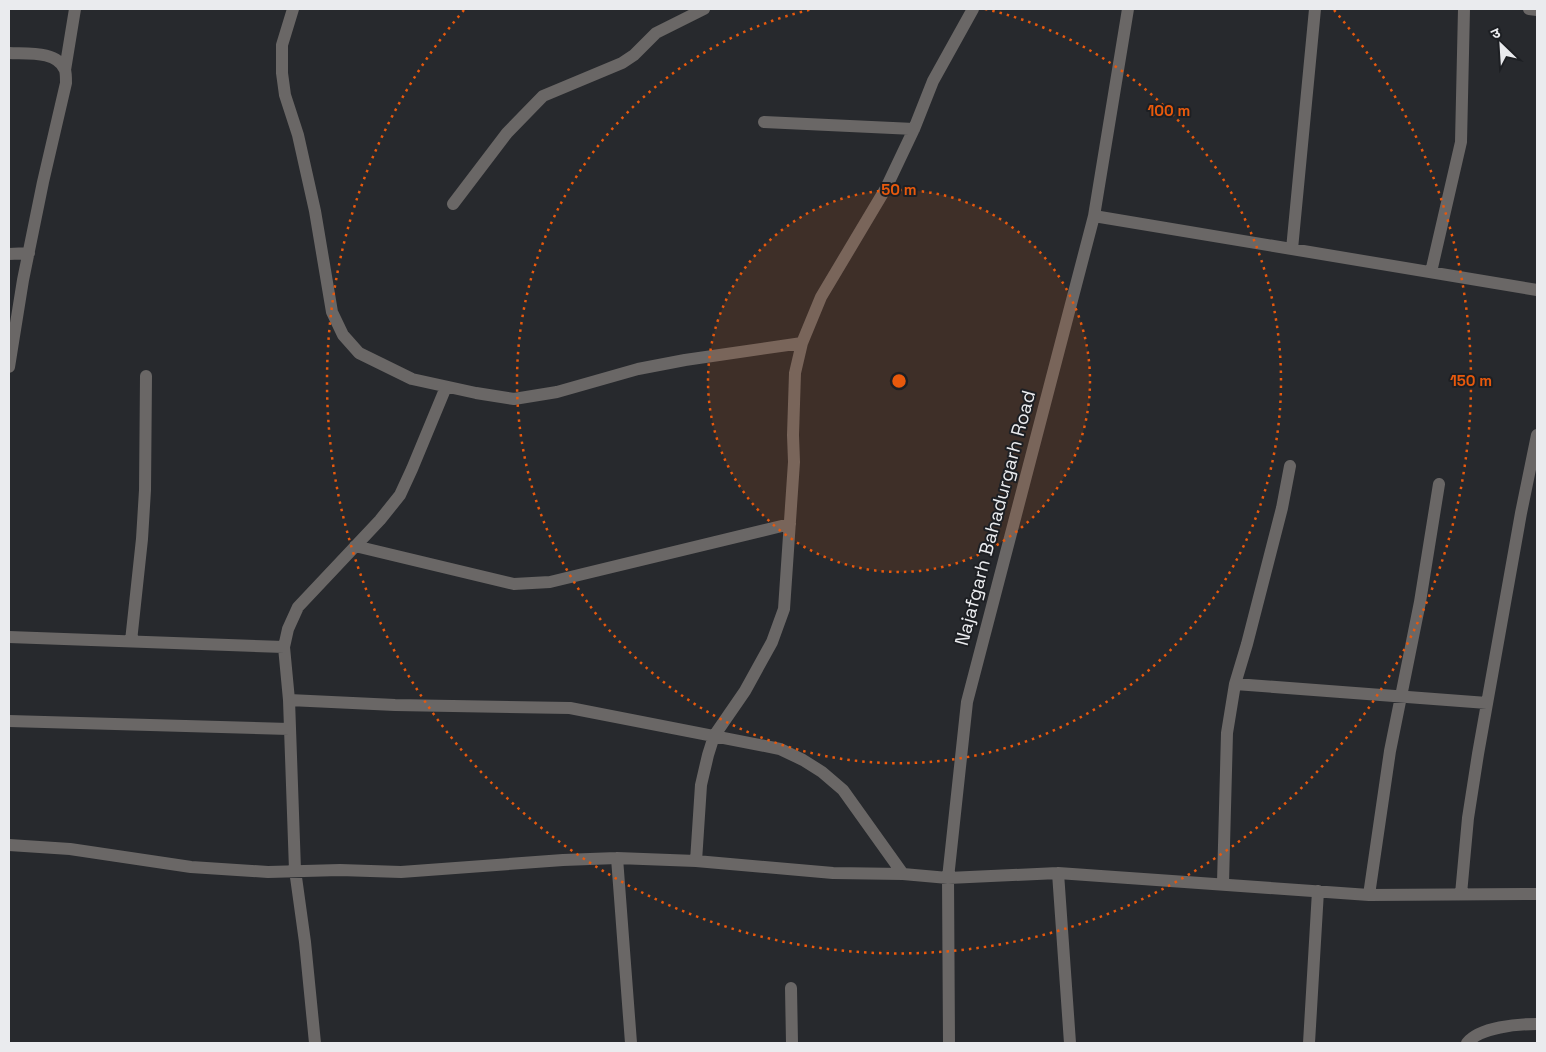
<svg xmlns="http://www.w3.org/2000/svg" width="1546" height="1052" font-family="'Space Grotesk','Noto Sans Devanagari',sans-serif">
  <rect width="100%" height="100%" fill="#27292d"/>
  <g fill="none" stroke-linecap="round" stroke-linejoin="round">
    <path stroke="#6a6766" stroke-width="12" d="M293,9L282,45V73L285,95L298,135L315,211L332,312L343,335L359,353L412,379L476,393L514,399L557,392L638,369L685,360L802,343
      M1529,9L1537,10
      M9,53C26,54 57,50 65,70C66,73 66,79 66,83L43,182L23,280L9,367
      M65,70L75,9
      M764,122L914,129
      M453,204L507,133L543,96L622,63L634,55L656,33L704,9
      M1094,216L1537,290
      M1292,249L1315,9
      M9,254L29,253
      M1431,272L1461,142L1464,9
      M355,546L514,584L550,582L790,524
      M9,637L284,647
      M131,641L142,539L145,490L146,376
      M1235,684L1487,703
      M289,700L395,705L570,708L780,749L803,760L822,772L843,790L903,874
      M9,721L289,729
      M9,845L70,849L191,867L268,872L340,870L401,872L563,860L617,858L696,861L833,873L903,874L948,878L1058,873L1369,895L1537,894
      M617,858L631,1043
      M696,861L701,785L708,755L714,736L745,691L772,642L784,609L794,462L793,435L795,373L802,343L821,297L886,188L914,129L933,81L973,9
      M1058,873L1070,1043
      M1223,883L1227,733L1235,684L1247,644L1282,508L1290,466
      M1461,894L1468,818L1478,754L1521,513L1537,435
      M1369,895L1390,751L1420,602L1439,484
      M791,988L792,1043
      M315,1043L305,942L295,870L289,700L284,647L288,629L298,607L380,520L400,495L412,469L446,387
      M949,1043L948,878L967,702L1094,216L1128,9
      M1309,1043L1318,891
      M1467,1043C1480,1027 1518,1024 1537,1024"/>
  </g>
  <circle cx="899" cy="381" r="191" fill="#e8590c" fill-opacity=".12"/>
  <g fill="none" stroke="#e8590c" stroke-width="2.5" stroke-dasharray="2.5 5">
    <circle cx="899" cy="381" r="191"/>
    <path d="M985 9A382 382 0 1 1 813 9"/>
    <path d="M1334 10A572 572 0 1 1 464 10"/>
  </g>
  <g text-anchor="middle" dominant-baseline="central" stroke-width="4" stroke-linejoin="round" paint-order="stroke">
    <g font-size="19" fill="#eaebee" stroke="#1d1f23">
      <text transform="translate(995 518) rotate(-75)">Najafgarh Bahadurgarh Road</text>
    </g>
  </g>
  <circle cx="899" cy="381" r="8" fill="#e8590c" stroke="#1d1f23" stroke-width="2.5"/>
  <g font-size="15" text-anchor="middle" font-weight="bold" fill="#e8590c" stroke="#1d1f23" stroke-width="4" stroke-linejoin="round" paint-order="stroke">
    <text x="1169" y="116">100 m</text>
    <text x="899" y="195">50 m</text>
    <text x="1471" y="386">150 m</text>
  </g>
  <rect width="1546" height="1052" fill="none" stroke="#eaebee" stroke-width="20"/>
  <g transform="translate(1501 45) rotate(335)" stroke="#1d1f23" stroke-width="4" paint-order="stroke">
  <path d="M0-4L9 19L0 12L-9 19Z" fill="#eaebee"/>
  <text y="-8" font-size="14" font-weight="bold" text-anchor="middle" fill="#eaebee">उ</text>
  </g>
</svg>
